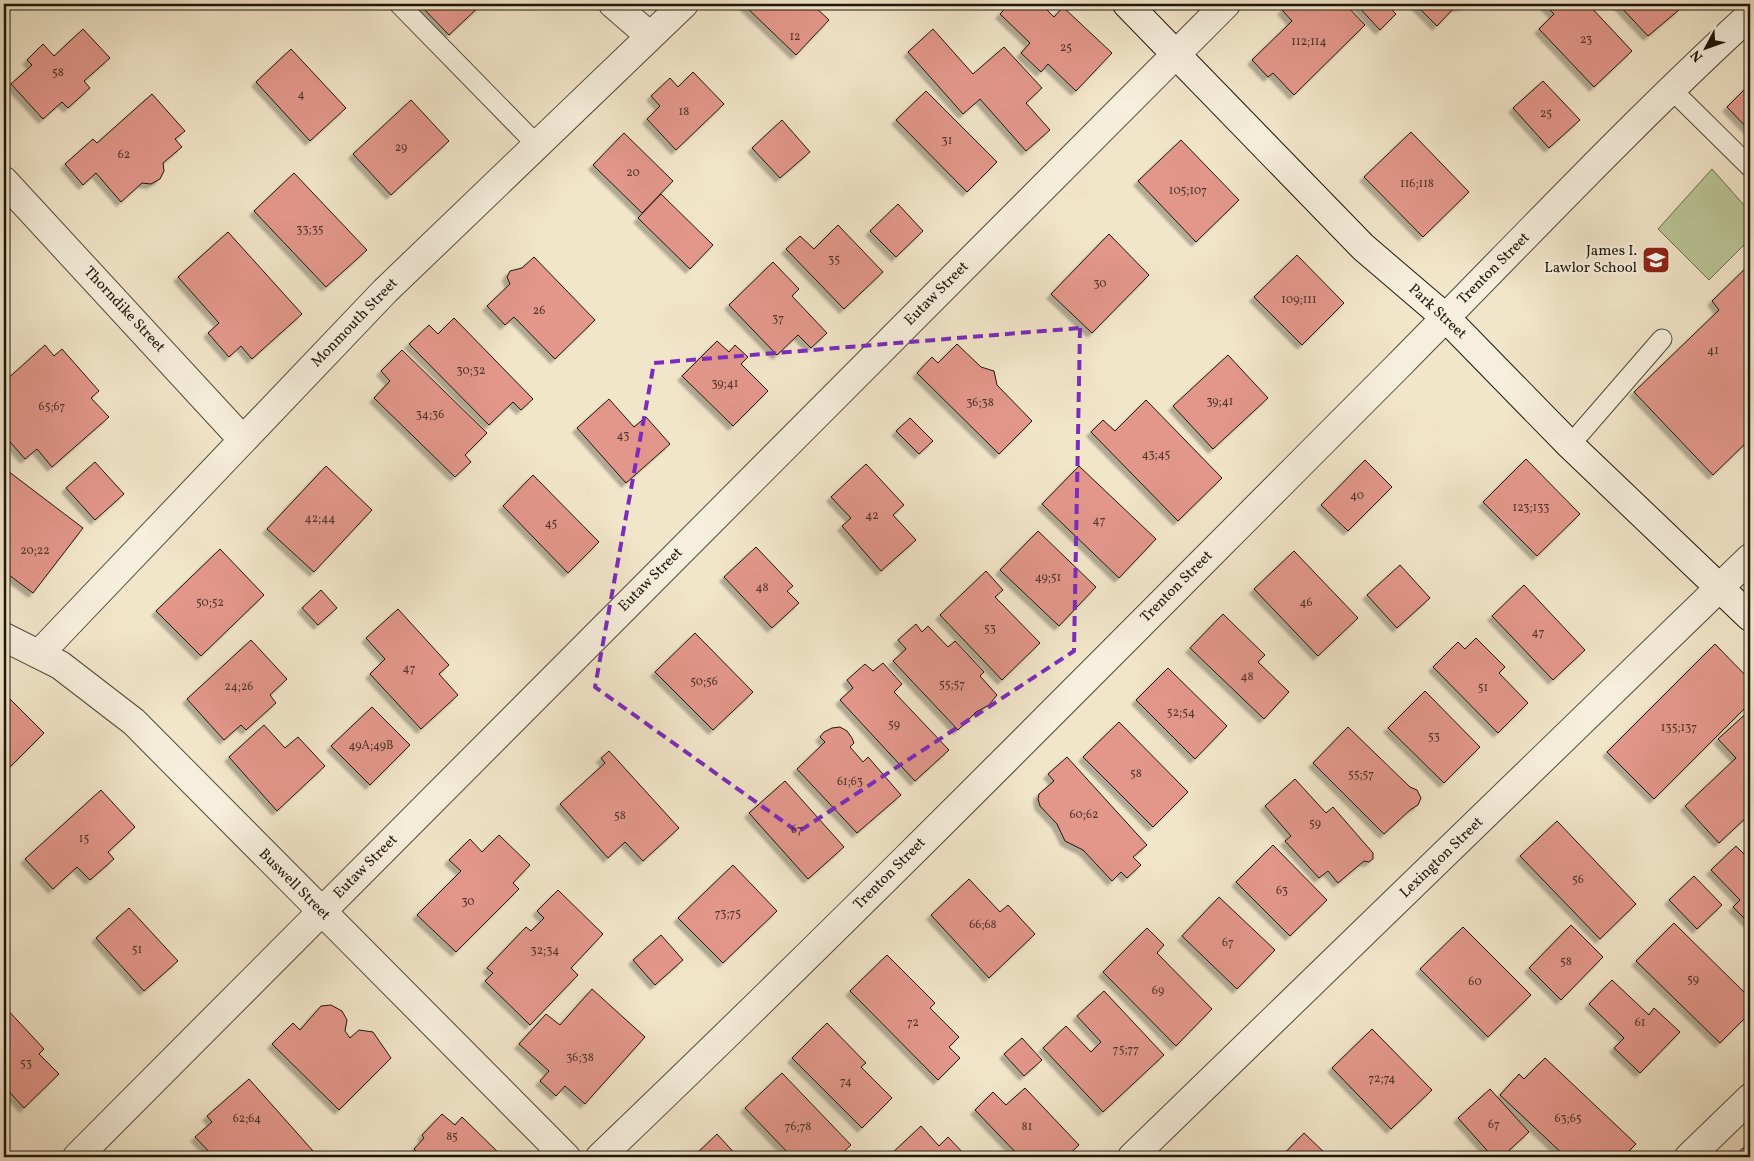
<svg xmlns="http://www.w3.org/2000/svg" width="1754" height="1161" font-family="Vollkorn,serif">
  <defs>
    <filter id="shadow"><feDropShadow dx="-4.5" dy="4.5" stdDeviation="1" flood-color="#0004"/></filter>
  </defs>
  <rect width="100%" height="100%" fill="#f2e6ca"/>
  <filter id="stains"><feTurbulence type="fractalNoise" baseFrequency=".004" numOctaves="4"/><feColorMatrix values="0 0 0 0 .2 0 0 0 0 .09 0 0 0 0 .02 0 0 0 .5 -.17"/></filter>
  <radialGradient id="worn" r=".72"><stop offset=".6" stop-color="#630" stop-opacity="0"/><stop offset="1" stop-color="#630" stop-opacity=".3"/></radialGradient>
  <path fill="#bac597" stroke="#6c6e52" d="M1712,169L1750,212V239L1709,280L1658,229Z"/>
  <path fill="#e3978b" stroke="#1d160c" filter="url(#shadow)" d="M419,4H482L449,35Z
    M743,4H812L829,20L796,55Z
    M1010,4H1041L1054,17L1063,7L1112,53L1076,91L1048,64L1041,72L1021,53L1030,43L1000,14Z
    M1289,4H1345L1365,25L1294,95L1273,73L1268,77L1252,60L1292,21L1282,10Z
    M1356,4H1386L1396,14L1380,30Z
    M1415,4H1469L1455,7L1437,26Z
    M1544,4H1588L1632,51L1594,87L1539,29L1554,14Z
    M1618,4H1683L1680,9L1648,36Z
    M83,29L110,58L84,81L90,88L68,108L62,102L43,119L11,84L32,65L27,60L43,44L54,56Z
    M933,29L973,74L1004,47L1042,88L1026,103L1050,130L1026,151L980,99L963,114L908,52Z
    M291,49L346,108L310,141L256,82Z
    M693,72L724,104L676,150L647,119L660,106L651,96L670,78L678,87Z
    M1543,81L1580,120L1549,148L1513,108Z
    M1750,84V131L1727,107Z
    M926,91L997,162L967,192L896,120Z
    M152,94L185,131L175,139L182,147L163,163L164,171L160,179L151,184L142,183L121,202L96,173L83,185L65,164L93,139L97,143Z
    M411,100L449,141L391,195L353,154Z
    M782,120L810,152L780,178L752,148Z
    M1411,132L1469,192L1423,237L1364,177Z
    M624,133L673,181L642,213L593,165Z
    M1181,140L1239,200L1196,242L1138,181Z
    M294,173L367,250L326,287L254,211Z
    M661,194L713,245L690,269L638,218Z
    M898,204L923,231L896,257L870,231Z
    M838,225L883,272L844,309L786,249L800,236L814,249Z
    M228,232L302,314L252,359L241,346L229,357L208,333L219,323L178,277Z
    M1109,234L1149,275L1092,333L1051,294Z
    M1297,255L1344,303L1302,345L1254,297Z
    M534,257L595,320L555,359L514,317L505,325L487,306L510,284L507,277L510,271L522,268Z
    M773,262L799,289L792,296L827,333L811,348L798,335L777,355L729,305Z
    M1750,264V439L1713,475L1634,392L1719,310L1712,301Z
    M454,318L533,399L521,410L513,402L489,425L409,344L429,325L438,334Z
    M717,341L729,352L735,345L748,357L741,364L768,391L733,426L682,376Z
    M957,344L981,367L994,371L997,385L1032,421L999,454L917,373L932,357L938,363Z
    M45,345L54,356L62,349L99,391L91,398L109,417L52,467L37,449L25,459L4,435V382Z
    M402,350L487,433L465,455L471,462L455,477L374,398L390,381L381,371Z
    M1228,355L1268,398L1213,449L1173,406Z
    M609,399L634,427L646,417L670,444L626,483L577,428Z
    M1146,400L1222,478L1178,521L1091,432L1103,420L1115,431Z
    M910,418L933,441L919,454L896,431Z
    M1526,459L1580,514L1537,556L1483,502Z
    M1365,460L1392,487L1348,531L1321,505Z
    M95,462L124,494L95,520L66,488Z
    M866,464L904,505L893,515L916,540L881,571L842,526L851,518L831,497Z
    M326,466L372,510L314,572L267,529Z
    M1079,466L1156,539L1119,578L1042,504Z
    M4,468L83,528L33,593L9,575L4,583Z
    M533,475L599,542L568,573L503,506Z
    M1038,531L1096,587L1059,626L1000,570Z
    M756,547L793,586L787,591L799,603L772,628L724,577Z
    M220,549L264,595L201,656L156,611Z
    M1294,551L1358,618L1318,656L1254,589Z
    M1400,565L1430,598L1397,628L1367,595Z
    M986,571L1003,590L995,597L1040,643L1002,680L940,615Z
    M1524,585L1585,650L1553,680L1492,616Z
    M321,590L337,608L318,625L302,608Z
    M398,609L449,665L439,674L458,695L421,729L370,674L385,659L366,638Z
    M1223,614L1265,655L1258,662L1289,692L1264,719L1190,648Z
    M916,624L922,632L928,626L948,647L955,641L984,672L980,676L997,695L989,705L976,712L958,730L893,661L906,649L898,640Z
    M695,633L753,692L713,730L655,672Z
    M1476,638L1505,667L1499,673L1528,703L1498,733L1433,667L1458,642L1465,649Z
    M251,640L287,679L270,695L276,703L246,730L241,725L224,740L187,699Z
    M1715,644L1750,680V703L1654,799L1607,752Z
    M883,663L902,684L894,692L949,750L915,781L840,700L853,688L847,680L865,664L873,671Z
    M1168,668L1227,726L1195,759L1136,700Z
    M1425,691L1480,747L1444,783L1388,728Z
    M4,693L44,733L4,773Z
    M372,707L410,745L370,785L331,746Z
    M1750,710V814L1719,843L1685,806L1736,758L1718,739Z
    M1119,722L1188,792L1153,827L1083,757Z
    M264,725L285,748L298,737L325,766L277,811L229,757Z
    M840,727L847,731L852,738L854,743L850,747L863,762L868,757L901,795L857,833L797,769L825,742L820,737L824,732L832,728Z
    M1348,727L1410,787L1417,790L1421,798L1418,805L1410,810L1384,834L1313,763Z
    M609,751L679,828L643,861L625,842L608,858L560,804L605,763L601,758Z
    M1067,757L1147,845L1133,857L1141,865L1127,878L1121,872L1112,881L1083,850L1065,841L1057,824L1040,806L1038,799L1039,794L1054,781L1048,774Z
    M1295,779L1326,813L1333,807L1373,853V859L1369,862L1364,861L1338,883L1328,871L1319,878L1285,841L1291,836L1265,806Z
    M785,781L844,847L808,879L749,813Z
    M101,790L135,827L108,852L114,859L90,880L77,867L53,889L25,859Z
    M1557,821L1636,904L1600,939L1520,856Z
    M499,835L530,865L513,883L519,889L456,952L417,915L461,871L449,860L470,839L482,852Z
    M1273,845L1327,900L1290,936L1236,882Z
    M1736,846L1750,860V924L1733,907L1740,900L1711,870Z
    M733,865L777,911L723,963L678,918Z
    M1694,876L1722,905L1697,929L1669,900Z
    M969,879L1000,912L1008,905L1035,934L989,978L931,915Z
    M558,890L603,934L571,968L578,975L530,1025L485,981L493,973L487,968L526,927L531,931L544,918L537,911Z
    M1219,897L1275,950L1237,989L1182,936Z
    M129,908L178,961L144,991L96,938Z
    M1674,923L1750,998V1013L1720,1043L1636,961Z
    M1571,925L1603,957L1561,1000L1529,968Z
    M1463,927L1531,995L1488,1037L1420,969Z
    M1147,928L1164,945L1157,953L1212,1009L1176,1046L1103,972Z
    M661,935L683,960L655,985L633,960Z
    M887,955L935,1003L930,1008L959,1037L949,1047L960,1058L938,1080L850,991Z
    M1612,980L1649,1015L1654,1008L1680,1032L1640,1073L1614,1048L1624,1038L1589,1004Z
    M592,989L645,1037L585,1104L565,1086L556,1096L540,1081L549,1071L519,1044L546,1014L560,1025Z
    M1104,991L1164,1055L1103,1112L1043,1048L1066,1026L1091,1052L1101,1042L1077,1016Z
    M331,1005L342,1011L347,1020L345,1031L350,1038L359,1030L373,1032L391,1058L339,1110L272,1044L293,1023L300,1030L321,1006Z
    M4,1006L44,1049L39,1054L59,1074L24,1108L4,1086Z
    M827,1023L866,1063L861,1067L892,1098L862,1128L792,1058Z
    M1372,1029L1432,1090L1391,1129L1332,1068Z
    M1022,1038L1042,1060L1024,1076L1004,1054Z
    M1545,1058L1636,1144L1623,1157H1566L1500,1095L1519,1074L1524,1079Z
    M782,1073L851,1145L838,1157H792L745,1108Z
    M249,1079L313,1151L306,1157H214L195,1137L212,1122L207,1116Z
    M1025,1088L1079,1145L1066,1157H1020L975,1110L993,1092L1006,1105Z
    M1490,1089L1529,1132L1502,1157H1493L1458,1118Z
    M442,1114L455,1125L462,1117L503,1157H422L414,1149L424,1138L422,1135Z
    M921,1126L939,1146L948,1137L967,1157H888Z
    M1304,1133L1329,1157H1281Z
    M717,1134L738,1157H693Z
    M1743,1148L1750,1150V1157H1733Z"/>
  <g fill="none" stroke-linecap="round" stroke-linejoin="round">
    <defs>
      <path id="service" d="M399,4L537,145
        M1671,89L1750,167
        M1570,445L1662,339"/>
      <path id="minor" d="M613,4L650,36
        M4,181L243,440
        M4,637L60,665L134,722L566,1157
        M39,654L385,291L684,4
        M77,1157L1226,4
        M600,1157C871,898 1133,631 1398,366C1515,248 1628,127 1750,15
        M1132,1157L1750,558
        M1689,1157L1750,1098"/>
      <path id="secondary" d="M1127,4L1363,247L1446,318L1570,445L1750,617"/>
    </defs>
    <use href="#service" stroke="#524a3c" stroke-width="21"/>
    <use href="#minor" stroke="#524a3c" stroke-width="30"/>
    <use href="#secondary" stroke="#1d160c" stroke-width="30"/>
    <use href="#service" stroke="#f7efdd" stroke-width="19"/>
    <use href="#minor" stroke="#f7efdd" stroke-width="28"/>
    <use href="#secondary" stroke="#f7efdd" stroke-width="28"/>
  </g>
  <path fill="none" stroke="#7b2cbf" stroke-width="4" stroke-dasharray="10 6" stroke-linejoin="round" d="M1080,328L1074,651L798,832L595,687L654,363Z"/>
  <defs>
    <symbol id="school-square" viewBox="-11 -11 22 22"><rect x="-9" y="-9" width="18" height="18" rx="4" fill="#8f2418" stroke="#f7efdd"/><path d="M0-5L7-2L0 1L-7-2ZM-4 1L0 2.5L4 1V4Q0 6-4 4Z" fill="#fff"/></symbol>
  </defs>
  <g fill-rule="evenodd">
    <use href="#school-square" x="1640" y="244" width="32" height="32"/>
  </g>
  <g text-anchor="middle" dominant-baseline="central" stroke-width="4.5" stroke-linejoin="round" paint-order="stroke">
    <g font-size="12" fill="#4e362c">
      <text x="795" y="37">12</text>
      <text x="1586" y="40">23</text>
      <text x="1309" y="42">112;114</text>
      <text x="1066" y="48">25</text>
      <text x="58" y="73">58</text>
      <text x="301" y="95">4</text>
      <text x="684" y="112">18</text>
      <text x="1546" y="114">25</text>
      <text x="947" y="141">31</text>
      <text x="401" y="148">29</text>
      <text x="124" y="155">62</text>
      <text x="633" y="173">20</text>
      <text x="1417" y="184">116;118</text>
      <text x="1188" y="191">105;107</text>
      <text x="310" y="230">33;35</text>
      <text x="834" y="260">35</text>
      <text x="1100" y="284">30</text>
      <text x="1299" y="300">109;111</text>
      <text x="539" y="311">26</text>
      <text x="778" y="319">37</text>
      <text x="1713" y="351">41</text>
      <text x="471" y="371">30;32</text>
      <text x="725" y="384">39;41</text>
      <text x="1220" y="402">39;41</text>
      <text x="980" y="403">36;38</text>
      <text x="52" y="407">65;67</text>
      <text x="430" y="415">34;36</text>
      <text x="623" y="436">43</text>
      <text x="1156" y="455">43;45</text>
      <text x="1357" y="496">40</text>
      <text x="1531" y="508">123;133</text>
      <text x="872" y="516">42</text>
      <text x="320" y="519">42;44</text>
      <text x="1099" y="521">47</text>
      <text x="551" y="524">45</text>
      <text x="35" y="551">20;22</text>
      <text x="1048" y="578">49;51</text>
      <text x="762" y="588">48</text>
      <text x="210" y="603">50;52</text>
      <text x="1306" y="603">46</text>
      <text x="990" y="629">53</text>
      <text x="1538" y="633">47</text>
      <text x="409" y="669">47</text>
      <text x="1247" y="677">48</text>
      <text x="704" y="682">50;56</text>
      <text x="952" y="685">55;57</text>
      <text x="239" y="687">24;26</text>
      <text x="1483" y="688">51</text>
      <text x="1181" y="713">52;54</text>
      <text x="894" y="725">59</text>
      <text x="1679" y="728">135;137</text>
      <text x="1434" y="737">53</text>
      <text x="371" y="746">49A;49B</text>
      <text x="1136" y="774">58</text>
      <text x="1361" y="775">55;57</text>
      <text x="850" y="782">61;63</text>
      <text x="1084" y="815">60;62</text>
      <text x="620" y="816">58</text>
      <text x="1315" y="824">59</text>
      <text x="797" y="830">67</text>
      <text x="84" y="839">15</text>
      <text x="1578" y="880">56</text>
      <text x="1282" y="891">63</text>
      <text x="468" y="902">30</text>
      <text x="728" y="914">73;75</text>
      <text x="983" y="925">66;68</text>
      <text x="1228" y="943">67</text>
      <text x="137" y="950">51</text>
      <text x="545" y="951">32;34</text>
      <text x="1566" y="962">58</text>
      <text x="1693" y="980">59</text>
      <text x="1475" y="982">60</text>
      <text x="1158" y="991">69</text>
      <text x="913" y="1023">72</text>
      <text x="1640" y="1023">61</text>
      <text x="1126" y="1050">75;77</text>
      <text x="580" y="1058">36;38</text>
      <text x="26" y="1064">53</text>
      <text x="1382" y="1079">72;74</text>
      <text x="846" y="1082">74</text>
      <text x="247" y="1119">62;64</text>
      <text x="1568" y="1119">63;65</text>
      <text x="1494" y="1125">67</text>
      <text x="798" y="1127">76;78</text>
      <text x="1027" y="1127">81</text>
      <text x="452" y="1137">85</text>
    </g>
    <g font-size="15" fill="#1d160c" stroke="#f7efdd" text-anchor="end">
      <text x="1637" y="251">James I.<tspan x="1637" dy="17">Lawlor School</tspan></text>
    </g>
    <g font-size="15" fill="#1d160c" stroke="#f7efdd">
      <text transform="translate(1494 269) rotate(-45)">Trenton Street</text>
      <text transform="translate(937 294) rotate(-45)">Eutaw Street</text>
      <text transform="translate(124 310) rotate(47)">Thorndike Street</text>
      <text transform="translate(1437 312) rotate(43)">Park Street</text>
      <text transform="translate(355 323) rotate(-46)">Monmouth Street</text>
      <text transform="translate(651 580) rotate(-45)">Eutaw Street</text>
      <text transform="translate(1177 587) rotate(-45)">Trenton Street</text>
      <text transform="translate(1442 858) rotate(-44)">Lexington Street</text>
      <text transform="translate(366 867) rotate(-45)">Eutaw Street</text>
      <text transform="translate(890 874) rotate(-45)">Trenton Street</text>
      <text transform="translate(294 885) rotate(45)">Buswell Street</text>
    </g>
  </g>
  <rect width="1754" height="1161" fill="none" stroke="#f2e6ca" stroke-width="20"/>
  <rect x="5" y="5" width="1744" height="1151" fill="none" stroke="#1d160c" stroke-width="2.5"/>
  <rect x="10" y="10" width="1734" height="1141" fill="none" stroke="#1d160c"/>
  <g transform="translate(1706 48) rotate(229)" stroke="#f7efdd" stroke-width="4" paint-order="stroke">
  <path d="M0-4L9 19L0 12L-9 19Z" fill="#1d160c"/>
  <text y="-8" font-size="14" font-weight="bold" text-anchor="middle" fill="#1d160c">N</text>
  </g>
  <rect width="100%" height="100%" filter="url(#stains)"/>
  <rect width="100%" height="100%" fill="url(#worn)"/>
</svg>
